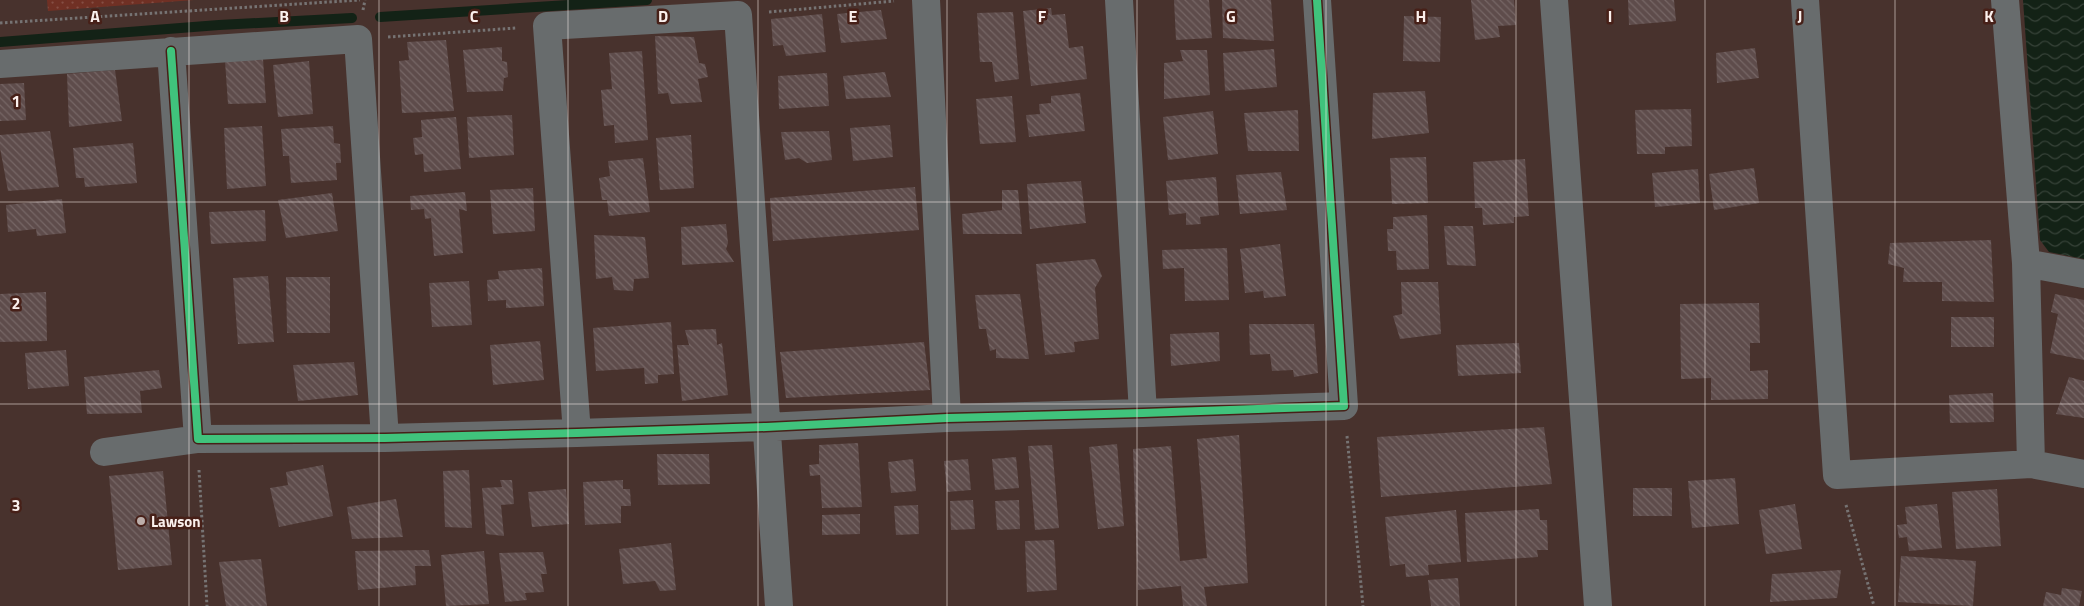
<svg xmlns="http://www.w3.org/2000/svg" width="2084" height="606" font-family="'Titillium Web',sans-serif">
  <defs>
    <pattern id="park-dots" width="8" height="8" patternUnits="userSpaceOnUse" patternTransform="scale(1.25)"><rect width="8" height="8" fill="#703024"/><path d="M2 2h.1M6 6h.1" fill="none" stroke="#854e44" stroke-width="1.8" stroke-linecap="round"/></pattern>
    <pattern id="water-waves" width="16" height="10" patternUnits="userSpaceOnUse" patternTransform="scale(1.25)"><rect width="16" height="10" fill="#132216"/><path d="M0 5q4-4 8 0t8 0" fill="none" stroke="#364238"/></pattern>
    <pattern id="building-back-hatch" width="6" height="6" patternUnits="userSpaceOnUse" patternTransform="scale(1.25)"><rect width="6" height="6" fill="#5e4c4b"/><path d="M-1 5l2 2M0 0l6 6M5-1l2 2" fill="none" stroke="#766665"/></pattern>
  </defs>
  <rect width="100%" height="100%" fill="#48322d"/>
  <path fill="url(#park-dots)" d="M47,0H194L48,11Z"/>
  <path fill="url(#water-waves)" d="M2023,0H2084V259L2049,252L2040,240Z"/>
  <g fill="none" stroke-linecap="round" stroke-linejoin="round">
    <path stroke="#132216" stroke-width="10" d="M380,17L647,0
      M0,42L219,25L352,18"/>
  </g>
  <path fill="url(#building-back-hatch)" d="M1174,0H1209L1212,38L1176,40Z
    M1222,0H1271L1274,41L1223,38Z
    M1471,0H1514L1516,25L1498,26L1500,37L1475,40Z
    M1628,0H1674L1676,21L1629,25Z
    M1051,8L1052,15L1065,14L1069,48L1083,46L1087,79L1031,86L1023,11Z
    M881,10L887,39L841,43L837,14Z
    M1013,12L1019,79L995,82L992,62H980L977,13Z
    M822,14L826,52L786,56L783,45L773,46L771,19Z
    M1404,16L1441,17L1440,62L1403,61Z
    M655,36L694,37L699,63L705,64L708,77L698,79L702,102L671,104L668,93L658,94Z
    M446,40L454,111L402,113L399,61L409,60L407,42Z
    M502,47V61L507,62L508,77L504,78L503,91L467,92L463,50Z
    M1755,48L1759,78L1717,83L1716,53Z
    M1274,49L1277,87L1225,91L1223,53Z
    M1180,50H1207L1210,95L1164,99V63L1183,61Z
    M642,51L648,140L615,143L614,125L604,126L601,90L612,89L609,53Z
    M263,59L266,103L228,104L225,61Z
    M309,61L313,114L278,117L273,65Z
    M115,70L122,121L69,127L67,74Z
    M885,72L891,97L846,99L843,76Z
    M827,73L829,106L779,109L778,76Z
    M24,83L26,120L0,121V84Z
    M1425,91L1429,133L1372,139L1373,93Z
    M1080,93L1085,131L1029,137L1026,115L1040,114L1039,104L1051,103V96Z
    M1012,96L1016,142L980,144L976,99Z
    M1691,109L1692,146L1665,147V154H1637L1635,110Z
    M1298,110L1299,151H1248L1244,113Z
    M1213,111L1218,154L1168,160L1163,117Z
    M512,115L514,155L469,158L467,117Z
    M456,117L461,169L424,172L423,154L415,155L413,138L422,137L421,120Z
    M890,125L893,157L853,161L850,128Z
    M262,126L266,186L227,189L224,128Z
    M333,126L334,143L340,144L341,163H336L337,180L291,183L289,156H283L281,129Z
    M50,131L59,187L8,191L0,148V135Z
    M829,131L832,160L807,163L799,158L785,160L781,132Z
    M691,135L694,188L660,190L656,138Z
    M133,143L137,183L85,187L84,178H76L73,148Z
    M1426,157L1428,203L1392,204L1390,158Z
    M643,158L650,212L609,216L607,200H602L599,178L610,176L608,161Z
    M1525,159L1529,216L1514,217V223L1483,225L1482,208H1475L1473,162Z
    M1754,168L1759,203L1714,210L1709,174Z
    M1698,169L1700,203L1655,207L1652,173Z
    M1281,172L1287,210L1240,214L1236,175Z
    M1216,177L1219,215L1200,217L1201,224L1186,225V213L1169,215L1166,181Z
    M1081,181L1086,223L1030,229L1027,184Z
    M915,187L919,230L773,241L770,198Z
    M533,188L535,231L493,234L490,190Z
    M1002,190H1018L1022,234H963L962,214L1002,210Z
    M465,192L467,211L459,209L463,253L434,256L431,218L425,219L424,209L411,210L410,196Z
    M332,193L338,231L286,238L278,200Z
    M62,199L66,233L37,236L36,229L8,232L6,205Z
    M265,210L266,241L211,244L209,212Z
    M1427,215L1429,269L1397,270L1396,251H1388L1387,229H1393V217Z
    M726,224L728,243L726,249L734,262L682,265L681,227Z
    M1444,226H1473L1476,266L1447,265Z
    M594,235L645,237L649,278L634,279L633,291L614,290L612,277L596,279Z
    M1991,240L1994,302L1942,301V282H1903L1904,268L1888,264L1890,243Z
    M1280,244L1286,296L1264,298L1263,291L1245,293L1240,249Z
    M1227,248L1229,300L1185,301L1184,268L1163,269L1162,250Z
    M1095,259L1102,276L1095,288L1099,339L1074,342L1075,352L1045,355L1036,264Z
    M542,268L544,306L506,308V300L488,301L487,280L499,279L498,271Z
    M268,276L274,342L238,344L233,278Z
    M286,277H330V333H287Z
    M469,281L472,325L432,327L429,283Z
    M1401,282H1438L1441,334L1400,339L1393,316L1402,314Z
    M46,292L47,341L0,342V294Z
    M1020,294L1029,359L996,358V349L990,351L986,329H979L975,295Z
    M2055,294L2084,300V360L2050,353L2058,314L2051,312Z
    M1759,303L1760,343H1750V371L1768,370V399L1711,400V378L1681,379L1680,304Z
    M1951,317H1994V347H1951Z
    M671,322L674,374L658,375V383L645,384L644,368L596,371L593,328Z
    M1249,324H1314L1318,373L1294,377L1293,370L1272,371L1270,354L1250,355Z
    M716,329L717,345L722,343L728,395L682,401L677,345H689L685,330Z
    M1219,332L1220,361L1171,366L1170,334Z
    M540,341L544,380L493,385L490,345Z
    M924,342L930,390L786,398L780,352Z
    M1519,343L1521,373L1458,376L1456,345Z
    M66,350L69,386L28,389L25,353Z
    M354,362L358,395L298,401L293,365Z
    M159,370L162,388L140,391L142,413L87,414L84,377Z
    M2069,377L2084,381V418L2056,414Z
    M1993,393L1994,422L1950,423L1949,395Z
    M1544,427L1552,484L1381,497L1377,437Z
    M1239,435L1248,583L1204,587L1207,606H1183L1181,586L1138,590L1133,449L1171,446L1180,561L1207,558L1197,439Z
    M858,443L862,507L822,508L820,475L810,476L809,465L819,464V445Z
    M1117,444L1124,526L1098,529L1089,447Z
    M1052,445L1059,528L1035,530L1028,446Z
    M657,454H709L710,484L658,485Z
    M1016,457L1019,488L995,490L992,459Z
    M913,459L916,491L891,493L888,462Z
    M968,459L971,490L947,492L944,461Z
    M323,465L333,516L279,527L270,488L288,485L286,472Z
    M469,470L472,528L445,527L443,471Z
    M163,471L172,565L118,570L109,476Z
    M1735,478L1739,524L1692,528L1688,481Z
    M500,480H512L514,504L501,505L504,536L486,534L482,488L502,487Z
    M623,480V489H630L631,506H621V523L585,525L583,482Z
    M1633,488H1672V516H1633Z
    M566,489L569,524L532,527L528,492Z
    M1997,489L2001,546L1956,549L1952,492Z
    M396,499L403,537L352,539L347,507Z
    M973,500L975,529L951,530L950,501Z
    M1019,500L1020,529L997,530L995,501Z
    M1795,504L1802,549L1766,554L1759,510Z
    M1937,504L1942,548L1909,551L1907,537L1899,538L1897,525L1907,524L1905,507Z
    M918,505L919,534L896,535L894,506Z
    M1539,509L1540,520H1547L1548,550H1537L1538,557L1467,562L1465,513Z
    M1456,510L1461,562L1428,565L1429,575L1406,577L1405,564L1390,566L1385,517Z
    M860,514V534L822,535V515Z
    M1054,540L1057,590L1027,592L1025,541Z
    M671,543L676,590L660,591L655,581L623,584L619,549Z
    M429,550L431,566H415L416,585L358,590L355,551Z
    M484,551L489,604L446,606L441,555Z
    M543,552L547,574H541L544,592L525,593L527,600L505,602L499,553Z
    M1901,556L1976,561L1973,606L1898,602Z
    M261,559L267,606H226L219,562Z
    M1841,570L1837,598L1770,602L1772,574Z
    M1458,578L1460,606H1431L1428,580Z
    M2062,588L2082,591L2079,606H2043L2046,592L2061,595Z"/>
  <g fill="none" stroke-linecap="round" stroke-linejoin="round">
    <path stroke="#767373" stroke-width="3" stroke-dasharray="2.5 2.5" stroke-linecap="butt" d="M363,10L365,0
      M769,12L894,1
      M0,23L360,0
      M388,37L516,28
      M1347,436L1363,606
      M199,470L207,606
      M1846,505L1874,606"/>
    <path stroke="#686c6d" stroke-width="28" d="M926,0L947,418
      M1119,0L1143,413
      M1554,0L1598,606
      M1805,0L1837,475L2031,464L2084,474
      M2005,0L2026,263L2031,464
      M171,51L198,439L385,438L577,433L766,427L947,418L1143,413L1344,406L1317,0
      M0,64L358,39L385,438
      M2026,263L2084,274
      M577,433L547,26L738,15L779,606
      M104,452L198,439"/>
    <defs>
      <path id="cycleway" d="M171,51L198,439L385,438L577,433L766,427L947,418L1143,413L1344,406L1317,0"/>
    </defs>
    <use href="#cycleway" stroke="#472018" stroke-width="11"/>
    <use href="#cycleway" stroke="#40c37c" stroke-width="8"/>
  </g>
  <path fill="none" stroke="#fbf0ed" stroke-width="1" stroke-opacity="0.55" d="M189,0V606M379,0V606M568,0V606M758,0V606M947,0V606M1137,0V606M1326,0V606M1516,0V606M1705,0V606M1895,0V606M0,202H2084M0,404H2084"/>
  <circle fill="#bcaeaa" stroke="#472018" stroke-width="2" cx="141" cy="521" r="5"/>
  <g text-anchor="middle" dominant-baseline="central" stroke-width="5" stroke-linejoin="round" paint-order="stroke">
    <g font-size="15" font-weight="bold" fill="#fbf0ed" stroke="#472018" text-anchor="start">
      <text x="151" y="521">Lawson</text>
    </g>
  </g>
  <g font-size="16" text-anchor="middle" font-weight="bold" fill="#fbf0ed" stroke="#472018" stroke-width="5" stroke-linejoin="round" paint-order="stroke">
    <text x="95" y="22">A</text>
    <text x="284" y="22">B</text>
    <text x="474" y="22">C</text>
    <text x="663" y="22">D</text>
    <text x="853" y="22">E</text>
    <text x="1042" y="22">F</text>
    <text x="1231" y="22">G</text>
    <text x="1421" y="22">H</text>
    <text x="1610" y="22">I</text>
    <text x="1800" y="22">J</text>
    <text x="1989" y="22">K</text>
    <text x="16" y="107">1</text>
    <text x="16" y="309">2</text>
    <text x="16" y="511">3</text>
  </g>
</svg>
